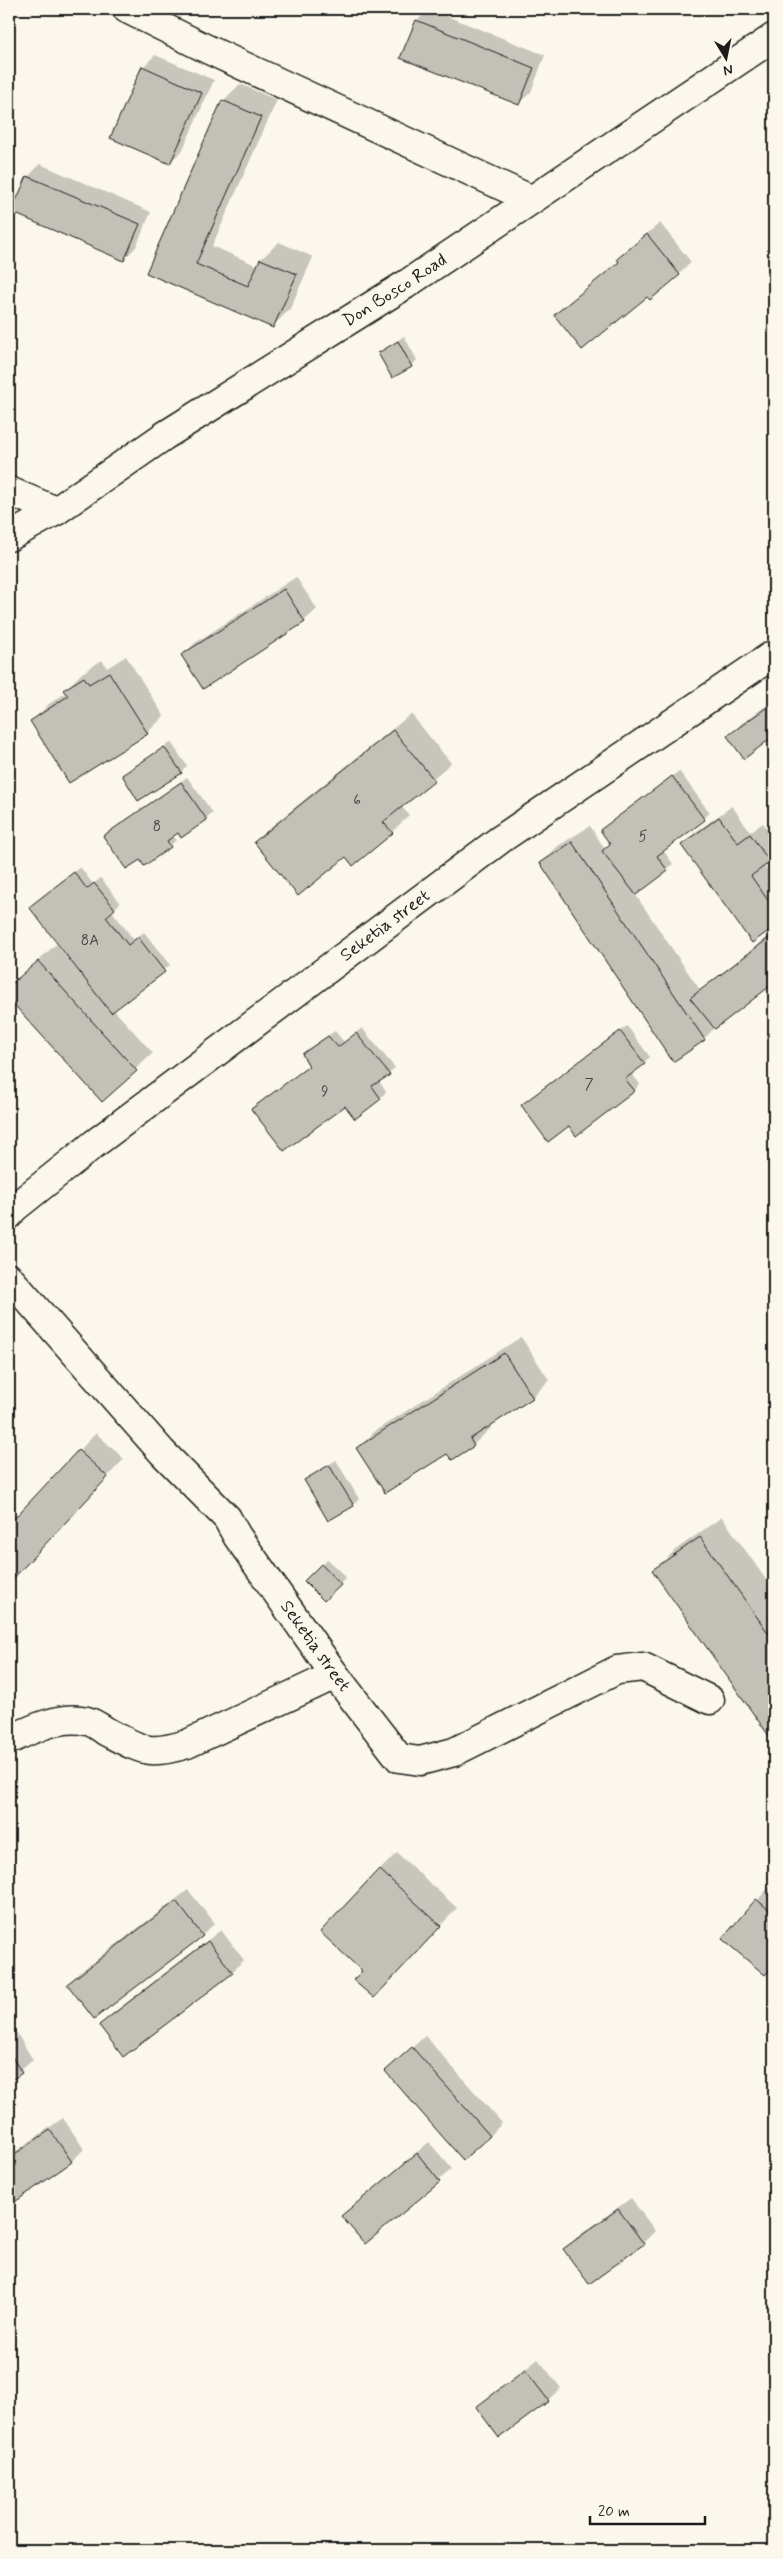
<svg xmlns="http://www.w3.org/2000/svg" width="783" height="2559" font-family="Mynerve,sans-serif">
  <rect width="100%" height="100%" fill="#fbf7ec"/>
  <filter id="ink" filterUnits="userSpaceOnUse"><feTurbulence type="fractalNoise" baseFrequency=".02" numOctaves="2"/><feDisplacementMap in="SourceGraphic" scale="10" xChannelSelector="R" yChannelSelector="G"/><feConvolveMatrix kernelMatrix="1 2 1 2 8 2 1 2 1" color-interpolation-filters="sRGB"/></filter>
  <g filter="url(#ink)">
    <path fill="#0003" d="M429,9L545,55L531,92L518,104L417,21Z
      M155,55L214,80L182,151L169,163L143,67Z
      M240,84L277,100L212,246L258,266L261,259L279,242L313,257L290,309L272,327L147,272L223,101Z
      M40,164L151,212L136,247L124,259L28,177Z
      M660,223L691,262L679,274L650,298L647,295L556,315L620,261L618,259L631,247Z
      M404,336L417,360L411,366L379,353Z
      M296,577L317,609L304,621L183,655L195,643Z
      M126,656L164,716L147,733L32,721L49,704L67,692L65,690L82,673L102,660L107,668Z
      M774,700V735L744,757L729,736L741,724Z
      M411,714L451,763L401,806L409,815L392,832L346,855L256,842L273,825Z
      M171,742L187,766L181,772L123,776Z
      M679,771L710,813L663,850L673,864L635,894L700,990L774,932V981L718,1024L704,1039L541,863L558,846L590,826L605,849L611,843L607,825Z
      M187,777L213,813L181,837L178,832L173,835L176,840L170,846L140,858L104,836Z
      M732,806L750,832L763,823L774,839V857L764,865L774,880V925L752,941L682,845L694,833Z
      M80,867L93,884L101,878L120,903L112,911L134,940L144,932L170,965L114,1010L153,1053L102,1100L9,997V988L56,944L66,956L67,955L30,907Z
      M627,1026L650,1057L631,1073L640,1084L634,1091L569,1124L522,1105Z
      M362,1028L395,1068L379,1081L386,1092L380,1098L346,1104L259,1103L310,1065L303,1054L309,1048L335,1031L344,1042Z
      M521,1337L549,1380L532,1398L489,1425L491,1428L473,1445L452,1458L448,1452L358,1449L375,1431Z
      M96,1433L124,1459L9,1582V1525Z
      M336,1460L359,1499L353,1505L305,1480Z
      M722,1517L774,1591V1741L654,1571L675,1550Z
      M328,1559L346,1578L324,1599L306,1581Z
      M397,1853L457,1908L391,1979L364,1971L380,1870Z
      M769,1887L774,1891V1963L765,1973L723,1939Z
      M188,1890L215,1923L202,1935L94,2017L68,1984L80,1972Z
      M221,1930L244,1960L232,1972L101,2025L113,2013Z
      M16,2032L33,2060L9,2080V2037Z
      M425,2036L502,2123L490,2136L386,2071Z
      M63,2118L84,2149L72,2161L9,2204V2156Z
      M429,2142L452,2169L365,2243L342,2216Z
      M631,2198L655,2231L643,2243L589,2282L565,2250L577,2237Z
      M538,2359L561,2388L548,2400L499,2436L477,2408Z"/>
    <path fill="#c3c0b8" stroke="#1c1c1c" d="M416,20L534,68L519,105L400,58Z
      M142,66L202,93L170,164L110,138Z
      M222,100L261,117L196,264L248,286L260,259L297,274L273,328L146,273Z
      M27,176L140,224L124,261L11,212Z
      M647,234L680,275L650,300L647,297L582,350L554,315L619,262L617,259Z
      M398,341L412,367L392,378L378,353Z
      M284,589L305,622L203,689L181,655Z
      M109,672L148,734L69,783L30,721L68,696L63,690L84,677L89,684Z
      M774,702V736L744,759L727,736Z
      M393,730L435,781L383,822L393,833L353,866L346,857L298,896L254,842Z
      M164,747L182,773L138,801L122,775Z
      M672,776L705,820L657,856L668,871L636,895L602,851L610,844L600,830Z
      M181,782L207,820L181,838L178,833L167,841L171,847L144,866L140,860L126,869L103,836Z
      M719,817L738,843L750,834L770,862L751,876L774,909V927L752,943L681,845Z
      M572,842L705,1040L673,1062L540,863Z
      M74,872L87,889L94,883L115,909L106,917L128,945L138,937L165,972L111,1013L29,907Z
      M774,934V983L715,1029L690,998Z
      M38,961L137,1071L102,1102L9,999V986Z
      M620,1031L645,1064L625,1079L635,1091L576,1136L569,1126L548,1142L521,1105Z
      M356,1033L390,1075L372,1086L381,1099L355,1119L345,1106L284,1151L251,1109L309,1066L302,1054L328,1036L338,1047Z
      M504,1353L533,1398L470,1439L474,1446L452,1460L447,1454L385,1493L356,1448Z
      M78,1450L108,1477L9,1583V1524Z
      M329,1465L354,1506L328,1521L304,1480Z
      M700,1537L774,1641V1743L652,1570Z
      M321,1564L341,1585L324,1601L304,1581Z
      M379,1869L441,1926L374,1998L353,1980L362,1971L320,1932Z
      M756,1899L774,1914V1964L765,1975L722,1939Z
      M176,1901L203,1936L94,2019L67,1984Z
      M208,1941L233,1973L123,2057L99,2025Z
      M412,2047L490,2136L463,2160L385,2071Z
      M9,2052L22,2073L9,2082Z
      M50,2130L72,2162L9,2206V2158Z
      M417,2153L440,2182L365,2244L341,2216Z
      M618,2209L644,2244L589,2284L563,2249Z
      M525,2370L549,2401L499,2438L476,2407Z"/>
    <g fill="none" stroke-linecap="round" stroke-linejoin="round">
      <defs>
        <g id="minor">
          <path d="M127,9L207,49L530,199"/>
          <path d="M9,491L56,511"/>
          <path id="s1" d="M9,537L56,511L164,436L405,285L774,37"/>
          <path id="s2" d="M9,1215L13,1209L94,1144L501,839L774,654"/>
          <path id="s3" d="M9,1278L162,1452L227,1518L237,1536L335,1675L399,1758L420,1761L454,1752L617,1670L643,1667L710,1700"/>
          <path d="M9,1740C32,1729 60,1715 87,1721C93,1722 101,1728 107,1732C142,1750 148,1756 187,1744L335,1675"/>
        </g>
      </defs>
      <use href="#minor" stroke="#1c1c1c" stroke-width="31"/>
      <use href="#minor" stroke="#fbf7ec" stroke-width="28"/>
    </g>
  </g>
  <g text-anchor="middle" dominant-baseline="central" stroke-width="4" stroke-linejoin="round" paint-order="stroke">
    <g font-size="15" fill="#464543">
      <text x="357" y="801">6</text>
      <text x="157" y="827">8</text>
      <text x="643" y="837">5</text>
      <text x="90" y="941">8A</text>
      <text x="589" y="1085">7</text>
      <text x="325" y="1092">9</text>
    </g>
    <g font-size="18" fill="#1c1c1c" stroke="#fbf7ec">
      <text stroke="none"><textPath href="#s1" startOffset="458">Don Bosco Road</textPath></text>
      <text stroke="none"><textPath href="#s2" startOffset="475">Seketia street</textPath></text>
      <text stroke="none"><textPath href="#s3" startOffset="480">Seketia street</textPath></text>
    </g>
  </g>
  <rect width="783" height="2559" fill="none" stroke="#fbf7ec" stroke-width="30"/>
  <rect x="15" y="15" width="753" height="2529" fill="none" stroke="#1c1c1c" stroke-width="2" filter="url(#ink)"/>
  <g transform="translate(726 58) rotate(170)" stroke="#fbf7ec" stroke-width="4" paint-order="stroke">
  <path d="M0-4L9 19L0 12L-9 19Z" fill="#1c1c1c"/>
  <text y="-8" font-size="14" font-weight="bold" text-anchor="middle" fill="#1c1c1c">N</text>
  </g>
  <path d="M590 2516v8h115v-8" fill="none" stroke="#1c1c1c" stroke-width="2.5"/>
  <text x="598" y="2516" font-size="15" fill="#1c1c1c" stroke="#fbf7ec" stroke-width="4" paint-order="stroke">20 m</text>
</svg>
